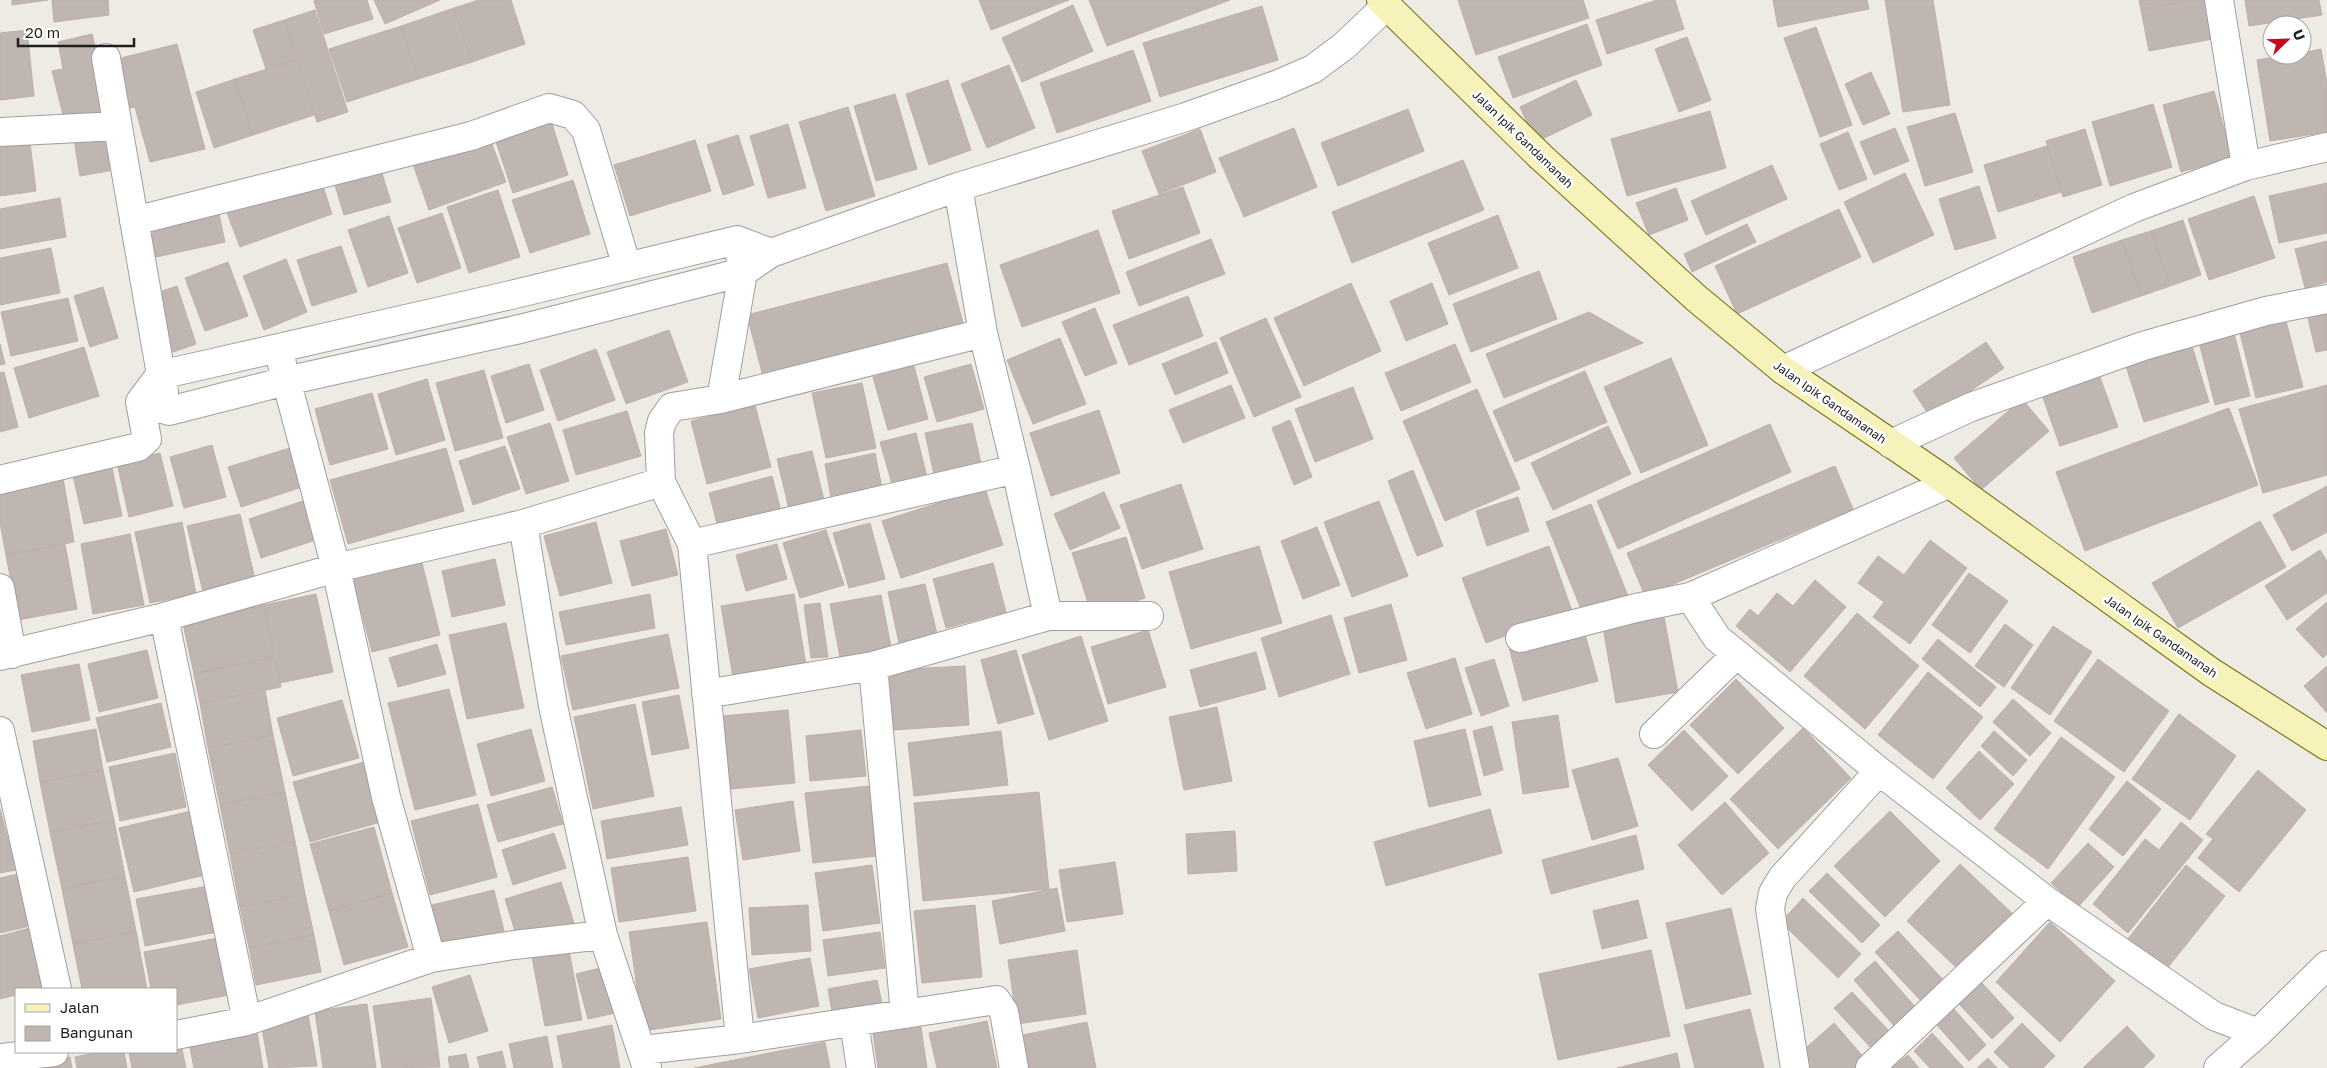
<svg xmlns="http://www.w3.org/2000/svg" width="2327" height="1068" font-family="'Golos Text',sans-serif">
  <rect width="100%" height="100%" fill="#eeeae4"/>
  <path fill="#bfb5b1" stroke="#bfafa7" d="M12,0H48L12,5Z
    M52,0H108L109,15L54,22Z
    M318,0H367L373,19L324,34L314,1Z
    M374,0H440L385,24Z
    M479,0H511L525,44L472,62L454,8Z
    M979,0H1069L991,30Z
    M1089,0H1230L1107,46Z
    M1458,0H1583L1589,18L1476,55Z
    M1657,0H1675L1684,29L1607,54L1596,20Z
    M1773,0H1867L1869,9L1778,27Z
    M1885,0H1933L1950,105L1903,112Z
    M2139,0H2190L2141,10Z
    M2190,0H2211L2218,38L2149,51L2141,10Z
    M2245,0H2319L2322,15L2249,26Z
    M1073,5L1093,51L1022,82L1002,38Z
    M1262,6L1278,60L1160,97L1143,43Z
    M454,8L472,62L418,79L401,26Z
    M315,10L348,112L317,122L284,20Z
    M284,20L296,60L266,69L253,30Z
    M1587,24L1602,65L1513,98L1498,57Z
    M401,26L418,79L347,102L329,49Z
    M1816,27L1852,125L1820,137L1784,38Z
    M27,30L34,96L0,100V33Z
    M92,34L110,109L64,119L52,71L63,69L58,42Z
    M1687,37L1711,100L1679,112L1655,49Z
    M177,44L205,149L150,162L135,107L122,110L109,61Z
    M2321,49L2327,84V132L2270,141L2257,60L2287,55H2302V53Z
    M1133,50L1151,101L1057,133L1040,83Z
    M296,60L314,115L253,135L235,79Z
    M1009,65L1035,128L987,148L961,84Z
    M1871,72L1890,114L1863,125L1845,84Z
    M235,79L253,135L214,148L196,92Z
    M948,80L971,150L929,165L906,94Z
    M1576,80L1592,115L1536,142L1520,107Z
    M2214,91L2232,158L2181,172L2163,105Z
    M895,94L917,169L876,181L854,106Z
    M2153,104L2172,167L2110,186L2092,122Z
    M848,107L875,196L826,211L799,122Z
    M1408,109L1424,151L1338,186L1321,143Z
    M1710,111L1726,168L1627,196L1611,139Z
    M1955,113L1973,172L1925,186L1907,127Z
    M550,117L568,175L513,193L494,136Z
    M788,124L806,188L768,198L750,136Z
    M113,128L119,169L80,176L73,134Z
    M1294,128L1317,187L1244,217L1219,158Z
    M1895,128L1909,161L1874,175L1860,142Z
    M1200,129L1216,172L1159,194L1142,151Z
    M2085,129L2102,185L2063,197L2046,141Z
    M1848,132L1867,179L1839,190L1820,144Z
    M738,135L754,185L723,195L707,145Z
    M489,136L506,182L429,210L413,164Z
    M695,140L711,191L630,216L614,165Z
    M30,143L36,191L0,196V147Z
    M2047,146L2061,192L1998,212L1984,165Z
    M1463,160L1484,210L1352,263L1332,212Z
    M378,161L391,202L344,215L332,175Z
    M1772,165L1787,199L1706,235L1691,201Z
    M1905,173L1934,235L1873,263L1844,202Z
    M320,177L332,214L240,247L226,210Z
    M573,180L590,234L530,253L512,200Z
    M2327,183V233L2279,243L2269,196Z
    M1979,186L1996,238L1955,250L1939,199Z
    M1183,187L1200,233L1129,259L1112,211Z
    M1676,188L1688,220L1649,235L1636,203Z
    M498,190L520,257L469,273L447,207Z
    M2254,196L2275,258L2209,280L2188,219Z
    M60,198L66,237L0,249V209Z
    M217,205L225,242L147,259L138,221Z
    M1839,209L1861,257L1737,314L1715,266Z
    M442,213L461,268L417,283L398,228Z
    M1498,215L1518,268L1449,295L1428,243Z
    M389,216L408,273L368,287L348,230Z
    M2183,220L2201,275L2170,286L2151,231Z
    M1747,224L1756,242L1692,272L1684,254Z
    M1098,230L1120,293L1022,327L1000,265Z
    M2151,231L2170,286L2141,296L2122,240Z
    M1211,239L1225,274L1139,306L1126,272Z
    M2122,240L2141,296L2092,313L2073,257Z
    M2327,241V282L2305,288L2295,249Z
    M341,246L357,292L312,306L297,260Z
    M51,248L60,293L0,305V258Z
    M286,259L307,312L264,330L243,276Z
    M228,262L248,316L205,331L185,278Z
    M947,263L963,323L763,376L747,315Z
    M1539,271L1557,319L1471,352L1453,304Z
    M1351,283L1381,351L1304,386L1274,318Z
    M1432,283L1448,324L1406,341L1390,301Z
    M177,286L196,344L173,352L154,294Z
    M103,287L118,338L90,347L74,296Z
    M1188,296L1203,336L1129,365L1113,325Z
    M68,298L78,341L11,356L1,312Z
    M2327,305V350L2316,352L2306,310Z
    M1095,308L1117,363L1085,376L1062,322Z
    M1589,312L1643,343L1504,398L1486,354Z
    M2284,313L2303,387L2256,398L2238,325Z
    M1266,318L1301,397L1254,417L1220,338Z
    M2232,325L2250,396L2215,405L2197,334Z
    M669,330L688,382L626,404L607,352Z
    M2189,336L2209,402L2144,422L2123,357Z
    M1060,338L1086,404L1033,424L1007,360Z
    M1216,342L1228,373L1175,395L1162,364Z
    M1986,342L2004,368L1931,418L1913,391Z
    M0,344L5,364L0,365Z
    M1455,344L1471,382L1401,411L1385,373Z
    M84,347L99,396L29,418L14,368Z
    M596,349L615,400L558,421L540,370Z
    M1671,358L1708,445L1641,473L1604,387Z
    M529,364L544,410L506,423L491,376Z
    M971,364L984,409L937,422L924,377Z
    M914,366L928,419L888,430L873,377Z
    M2097,369L2118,427L2060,446L2040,389Z
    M484,370L503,438L455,451L436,383Z
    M1585,371L1607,422L1515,462L1493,411Z
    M4,372L18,427L0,432V373Z
    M427,379L445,440L396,455L378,394Z
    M862,383L876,448L826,458L812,393Z
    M1231,385L1245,418L1183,443L1169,410Z
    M2327,385V475L2263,493L2239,409Z
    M1353,387L1373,439L1315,462L1295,409Z
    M1477,389L1520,489L1445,521L1403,421Z
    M372,393L388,449L330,465L315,409Z
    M2022,399L2049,431L1981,490L1954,458Z
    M755,405L771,467L707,484L691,421Z
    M2229,408L2258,485L2085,551L2056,472Z
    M1099,410L1120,473L1051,496L1030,433Z
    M627,411L641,456L576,475L563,430Z
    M1290,420L1312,477L1294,485L1272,428Z
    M550,423L569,481L526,494L507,437Z
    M972,423L982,468L935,479L925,433Z
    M1770,424L1791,472L1618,549L1597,501Z
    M1608,426L1631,474L1553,510L1531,463Z
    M916,433L928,481L894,491L880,442Z
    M212,445L226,497L184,508L170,457Z
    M505,446L520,489L473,505L459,461Z
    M293,447L305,486L241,507L228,467Z
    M446,448L464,511L348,544L330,480Z
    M812,451L825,504L790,513L777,459Z
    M160,453L173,506L129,517L117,463Z
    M875,453L883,493L832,503L825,464Z
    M111,463L122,516L84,524L72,471Z
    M1835,466L1853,509L1645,596L1627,553Z
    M1413,470L1443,546L1417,556L1388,481Z
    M62,472L74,542L6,555L0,523V483Z
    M772,476L782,515L719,531L709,493Z
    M1181,484L1203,549L1142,569L1120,505Z
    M2327,486V532L2292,551L2273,515Z
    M985,488L1003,545L901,578L882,521Z
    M1104,492L1120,528L1070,550L1054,514Z
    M1518,497L1529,531L1487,546L1476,511Z
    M306,500L319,539L261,558L249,519Z
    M1379,501L1408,576L1352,597L1324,522Z
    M1591,504L1628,596L1583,614L1546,522Z
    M240,514L255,580L203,592L187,526Z
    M2260,521L2286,567L2178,628L2152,583Z
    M182,522L196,594L150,603L135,532Z
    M596,522L612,583L560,596L544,536Z
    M870,523L885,579L849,588L833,533Z
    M1317,527L1340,585L1303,599L1281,541Z
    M666,529L678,575L632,586L620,541Z
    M826,530L844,585L800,598L783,543Z
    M130,534L144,605L93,614L81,544Z
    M1126,537L1145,598L1092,615L1072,553Z
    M1930,540L1967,568L1910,644L1873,617L1884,602L1858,583L1878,556L1904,575Z
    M65,544L77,609L18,620L6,555Z
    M777,544L787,579L746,591L736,555Z
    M1259,546L1282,623L1191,649L1169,572Z
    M1549,546L1572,611L1486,643L1462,578Z
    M2320,550L2327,561V593L2287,620L2265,586Z
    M421,559L440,635L372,652L352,576Z
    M495,559L505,605L452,617L442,571Z
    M993,563L1006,612L946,628L933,579Z
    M1969,573L2008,601L1970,653L1932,625Z
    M1815,580L1846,607L1790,672L1736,626L1750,609L1758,616L1777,593L1793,606Z
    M925,584L937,634L899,643L888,592Z
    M316,594L333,672L280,683L264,605Z
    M650,594L655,628L566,645L559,612Z
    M794,594L806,665L733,677L721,606Z
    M881,595L891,647L840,657L830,604Z
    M263,602L274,657L194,674L182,619Z
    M2327,602V654L2323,658L2296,629Z
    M820,603L828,657L811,658L804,605Z
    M1391,604L1407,660L1359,673L1344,618Z
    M1857,613L1919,666L1865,729L1804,676Z
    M1331,615L1350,674L1279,697L1261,638Z
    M1664,617L1678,692L1616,703L1603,627Z
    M506,623L524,708L467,719L449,635Z
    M2005,624L2033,645L2004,687L1975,666Z
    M2053,626L2092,652L2050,715L2011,688Z
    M1583,627L1598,681L1523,701L1509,647Z
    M1148,630L1166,687L1108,704L1091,647Z
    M668,634L679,688L573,710L561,656Z
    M1081,636L1108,721L1049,740L1022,655Z
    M1938,639L1996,687L1980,707L1922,659Z
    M437,644L446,674L398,687L389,658Z
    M147,650L158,698L99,712L88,664Z
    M1016,650L1034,714L998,724L981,660Z
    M1256,652L1266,689L1200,707L1190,670Z
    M274,657L281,687L200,703L194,674Z
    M1455,658L1472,714L1426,729L1407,673Z
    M1494,659L1509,706L1481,716L1465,668Z
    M2098,659L2169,711L2124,772L2054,721Z
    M79,664L90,720L32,732L21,675Z
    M965,666L969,725L893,730L889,670Z
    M2327,666V713L2304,686Z
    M1928,672L1983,717L1933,779L1878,735Z
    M1736,679L1784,728L1738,774L1690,725Z
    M449,689L476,795L415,810L388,703Z
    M265,690L273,735L208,748L200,703Z
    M679,695L689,748L652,755L642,702Z
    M2013,699L2051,733L2030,756L1993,722Z
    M342,700L359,758L293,776L277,718Z
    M161,703L171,747L107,762L96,718Z
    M635,704L654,796L593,809L574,717Z
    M1217,707L1232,781L1184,790L1169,717Z
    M788,710L795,783L731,789L723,716Z
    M2179,714L2236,756L2190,820L2132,779Z
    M1558,715L1569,787L1523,794L1512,722Z
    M1492,726L1503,770L1484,776L1473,731Z
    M1803,728L1851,778L1778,849L1730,799Z
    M96,729L103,770L40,782L33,741Z
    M531,729L545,781L491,796L477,744Z
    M1465,729L1481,795L1429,807L1414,741Z
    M861,730L866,776L810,781L806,736Z
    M1684,730L1728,776L1692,811L1648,765Z
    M1001,731L1008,785L914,796L908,743Z
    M1994,731L2027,760L2013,776L1981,746Z
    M273,735L285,792L220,805L208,748Z
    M2061,737L2115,777L2048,869L1994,829Z
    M1979,751L2014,784L1980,820L1946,788Z
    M175,753L186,807L120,821L109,767Z
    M1618,758L1638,826L1592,840L1572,770Z
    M364,762L381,822L310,842L293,782Z
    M103,770L114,820L50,832L40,782Z
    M2258,770L2306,810L2239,892L2198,858L2213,839L2206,834Z
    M2127,781L2161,809L2123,856L2089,829Z
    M869,786L877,856L813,863L805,793Z
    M552,787L563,824L498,842L487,805Z
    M285,792L295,841L230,854L220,805Z
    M1039,792L1049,889L923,901L914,803Z
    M793,801L800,851L743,860L735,810Z
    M1725,802L1769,853L1722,895L1678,845Z
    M478,804L497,877L430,895L411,821Z
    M681,807L688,845L607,859L601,821Z
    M0,809L16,870L0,873Z
    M1490,809L1502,853L1386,886L1374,842Z
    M191,811L205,875L134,892L119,828Z
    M1890,811L1940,861L1885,917L1834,866Z
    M114,820L125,876L62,889L50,832Z
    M2181,822L2203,840L2128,933L2093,904L2145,839L2159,850Z
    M374,827L392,893L329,911L310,844Z
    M1235,831L1237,871L1188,874L1186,834Z
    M554,833L566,868L513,885L502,850Z
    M1636,835L1644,869L1551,894L1542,860Z
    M295,841L305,894L240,907L230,854Z
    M2088,843L2114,867L2078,907L2051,883Z
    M688,857L696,911L619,922L611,868Z
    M1115,862L1123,914L1067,922L1059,870Z
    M1960,864L2013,914L1960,971L1907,921Z
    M872,865L880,923L823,931L815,873Z
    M2186,865L2225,896L2165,971L2127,940Z
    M1827,873L1880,925L1862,943L1809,891Z
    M18,874L30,926L0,933V878Z
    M125,876L136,931L73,944L62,889Z
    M561,882L574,923L518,941L505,899Z
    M214,885L222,931L145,946L136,899Z
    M1057,888L1065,931L1000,944L992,901Z
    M494,890L504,931L443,946L432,905Z
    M392,893L408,947L344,965L329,911Z
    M305,894L314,935L249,948L240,907Z
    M1803,898L1861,954L1838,978L1781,922Z
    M1638,900L1647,938L1602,949L1593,911Z
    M808,905L811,951L752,955L749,908Z
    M975,905L982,977L922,983L914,911Z
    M1731,908L1751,994L1686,1009L1666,923Z
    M707,922L721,1019L643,1031L629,932Z
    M2050,922L2115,981L2060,1042L1996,982Z
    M30,928L46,986L36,989H16V995L0,999V936Z
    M136,931L147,989H82L73,944Z
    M1898,931L1946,983L1924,1004L1875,952Z
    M880,932L885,968L828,976L823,940Z
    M314,935L321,972L256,985L249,948Z
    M223,937L234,994L176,1005V989H151L144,952Z
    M568,945L582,1020L545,1026L531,952Z
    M1077,950L1086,1014L1017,1024L1008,960Z
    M1651,950L1670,1036L1558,1060L1539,974Z
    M810,958L819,1006L758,1018L749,969Z
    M1875,961L1917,1009L1896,1028L1854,980Z
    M604,967L615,1013L588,1019L576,974Z
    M470,975L488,1031L449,1043L432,987Z
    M877,980L883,1008L833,1018L828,989Z
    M1982,983L2014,1018L1992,1039L1959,1004Z
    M1852,992L1891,1033L1873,1050L1834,1008Z
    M431,998L440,1067L382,1068L373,1006Z
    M367,1004L376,1068H323L315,1011Z
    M1953,1008L1986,1045L1969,1061L1936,1024Z
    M1750,1009L1764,1068H1695L1684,1025Z
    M308,1014L317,1066L269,1068L261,1022Z
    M987,1021L997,1068H937L929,1033Z
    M1087,1022L1096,1068H1025L1018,1036Z
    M1834,1023L1866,1060L1857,1068H1809L1798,1055Z
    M2022,1023L2055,1056L2043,1068H2010L1994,1052Z
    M612,1025L620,1068H563L557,1036Z
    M2127,1026L2155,1056L2143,1068H2083Z
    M921,1027L927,1068H878L873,1034Z
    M257,1032L263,1068H194L189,1043Z
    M1932,1033L1964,1068H1930L1914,1051Z
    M179,1035L186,1068H132L129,1052H176V1036Z
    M547,1036L553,1068H514L509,1044Z
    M825,1042L830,1068H694Z
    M502,1051L506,1068H480L477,1057Z
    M100,1052H124L127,1068H77L75,1057Z
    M1677,1053L1680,1068H1617Z
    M466,1054L469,1068H450L448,1057Z
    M1908,1055L1919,1068H1891Z
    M70,1057L72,1068H29L28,1064Z
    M1988,1058L1997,1068H1977Z"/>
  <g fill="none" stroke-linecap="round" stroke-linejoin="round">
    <defs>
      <path id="street" d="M2219,0L2246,166
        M106,58L164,392
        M0,132L117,126
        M958,187L983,333L1016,469L1048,616
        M134,221L471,136L549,108L573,115L586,130L627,267
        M282,364L336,568L386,797L431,958
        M1783,370L2134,208L2246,166L2327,147
        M721,399L743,272L740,255
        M140,402L169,411L286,381L520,329L743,272L771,253L958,187L1186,117L1276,85L1313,69L1344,46L1386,6
        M1891,444L1971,407L2143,346L2266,311L2327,299
        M0,480L138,447L147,439L140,402L160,375L511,295L737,240L771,253
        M1948,484L1690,597L1717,638L1879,771L2047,901L2214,1016L2258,1033
        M523,524L553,706L603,935L647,1068
        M692,544L1016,469
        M0,588L12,654
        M164,617L247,1021
        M1520,638L1636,608L1690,597
        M0,656L164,617L336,568L523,524L661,482
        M873,666L905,1014
        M706,694L873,666L1048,616H1149
        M0,731L57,989
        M1654,734L1737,654
        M854,1022L861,1068
        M176,1035L247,1021L431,958L514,945L603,935
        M740,1039L692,544L661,482L659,433L662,421L672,407L721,399L983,333
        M643,1050L740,1039L996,1000L1004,1012L1014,1068
        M0,1058L54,1052
        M1795,1068L1770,909L1773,893L1782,878L1879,771
        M1870,1068L2047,901
        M2218,1068L2258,1033L2327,965"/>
      <path id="secondary" d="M1381,0L1541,157L1696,298L1783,370L1936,474L2211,672L2327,746"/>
    </defs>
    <use href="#street" stroke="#9f9f9f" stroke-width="30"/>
    <use href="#secondary" stroke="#706e0a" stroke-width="30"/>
    <use href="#street" stroke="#fff" stroke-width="28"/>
    <use href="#secondary" stroke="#f6f2ba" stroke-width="28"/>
  </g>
  <g text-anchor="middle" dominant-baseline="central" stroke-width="5" stroke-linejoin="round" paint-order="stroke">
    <g font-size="12" fill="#1e1e1e" stroke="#fff">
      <text transform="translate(1523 139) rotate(44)">Jalan Ipik Gandamanah</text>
      <text transform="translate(1830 402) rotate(35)">Jalan Ipik Gandamanah</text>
      <text transform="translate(2161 636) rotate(35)">Jalan Ipik Gandamanah</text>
    </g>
  </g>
  <rect x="15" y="988" width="162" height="65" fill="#ffffff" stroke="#a5a5a5"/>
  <rect x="25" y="1004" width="25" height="8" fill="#f6f2ba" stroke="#a5a5a5"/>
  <text x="60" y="1013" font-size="15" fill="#1e1e1e">Jalan</text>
  <rect x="25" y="1026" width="25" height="15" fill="#bfb5b1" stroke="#a5a5a5"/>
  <text x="60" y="1038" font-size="15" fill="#1e1e1e">Bangunan</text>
  <g transform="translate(2287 40) rotate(67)"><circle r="24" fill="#ffffff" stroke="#a5a5a5"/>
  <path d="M0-4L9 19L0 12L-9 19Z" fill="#c20921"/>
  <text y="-8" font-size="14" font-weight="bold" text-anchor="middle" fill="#1e1e1e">U</text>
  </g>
  <path d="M18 38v8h116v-8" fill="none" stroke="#1e1e1e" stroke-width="2.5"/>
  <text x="25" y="38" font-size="15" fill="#1e1e1e" stroke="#ffffff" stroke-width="4" paint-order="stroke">20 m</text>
</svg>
